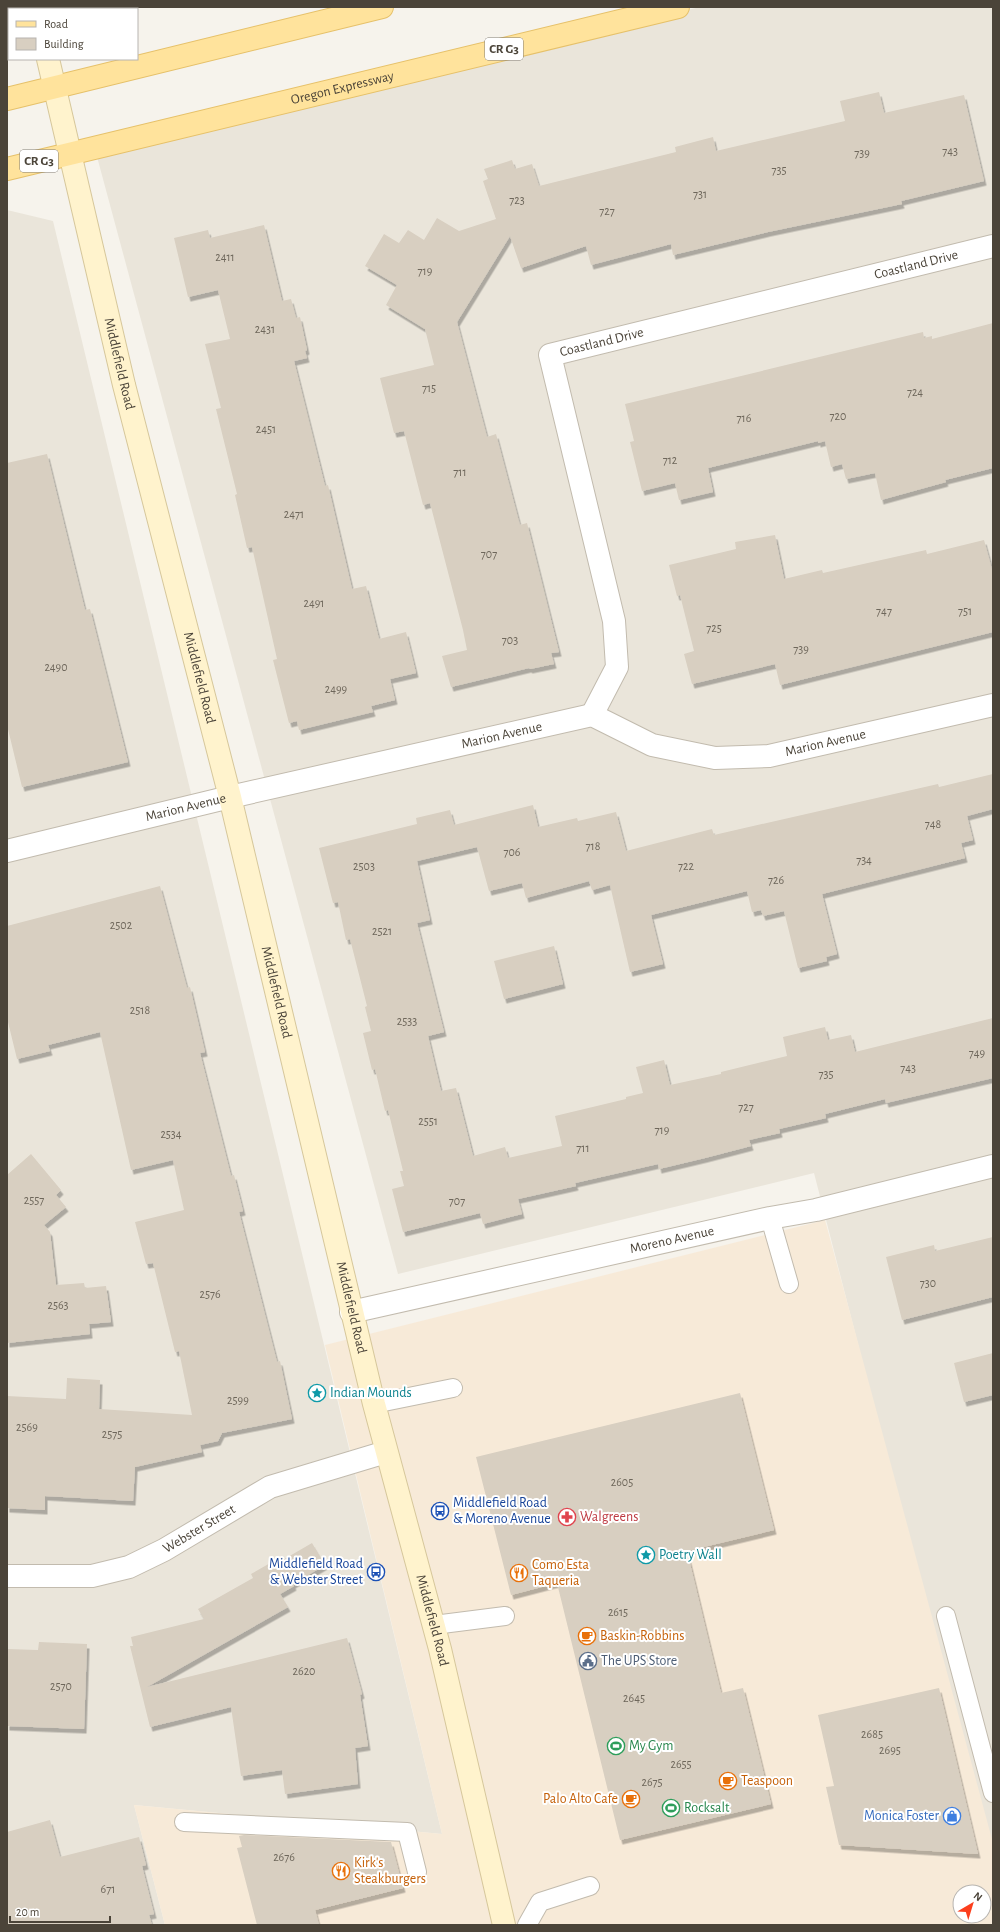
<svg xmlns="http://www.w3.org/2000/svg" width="1000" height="1932" font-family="'Alegreya Sans',sans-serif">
  <defs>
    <filter id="shadow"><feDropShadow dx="2.5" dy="4.5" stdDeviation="0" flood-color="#0004"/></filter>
  </defs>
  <rect width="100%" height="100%" fill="#f6f3ec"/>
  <path fill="#eae5da" d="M700,7H993V1870L814,1173L398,1274L96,153L125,141Z
    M7,210L53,221L442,1834L134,1805L165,1925H7Z"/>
  <path fill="#f7ead8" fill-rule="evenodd" d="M825,1220L993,1843V1925H165L134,1805L442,1834L325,1345ZM960,1892H984V1916H960Z"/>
  <path fill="#d8cfc1" filter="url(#shadow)" d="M879,92L884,113L964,95L984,181L901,201L902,204L768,232L673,255L671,244L591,265L586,246L521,268L510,236L457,322L487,437L496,434L518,518L520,525L527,523L559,652L551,653L554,664L530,669L529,668L451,687L442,656L467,650L463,630L430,503L423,505L404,431L394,433L380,378L434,365L425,329L386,305L397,285L365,266L384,234L399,243L408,230L424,240L437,218L459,231L496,219L483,181L488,179L484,169L512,160L515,169L532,164L539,186L676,152L675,147L713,137L716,151L845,121L840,101Z
    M264,225L282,301L291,299L296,318L300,317L307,350L305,351L307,358L294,361L325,486L328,485L352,589L366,586L379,639L406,632L416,673L390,679L395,700L371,706L373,712L299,730L297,721L289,723L273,660L277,659L252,547L247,548L235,495L237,494L216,409L221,408L205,344L230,339L218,290L188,297L174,238L208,230L210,238Z
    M993,323V468L945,480L946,482L881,500L875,473L846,479L842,464L831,467L825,441L818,443V441L708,468L713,492L679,500L675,483L642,491L630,442L634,441L625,404L923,332L924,338L932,336V339Z
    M47,454L85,610L90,609L128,762L22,787L7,725V463Z
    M775,535L784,579L822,570L823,573L926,550L927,554L984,540L993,573V632L780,685L775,664L692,684L684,654L694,651L680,595L677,596L669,565L736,549L735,542Z
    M993,774V809L967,816L973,840L961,843L965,858L822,894L837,954L826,957L827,961L798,968L784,911L763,916L761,910L752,912L747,891L651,915L663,964L630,972L610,885L592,890L589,881L526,898L522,883L489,891L477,847L417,861L430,920L417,923L444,1032L428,1036L441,1091L456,1088L473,1156L505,1147L508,1158L562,1146L555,1116L626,1099V1097L643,1093L636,1067L664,1060L670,1085L721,1074V1072L787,1056L783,1037L825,1027L828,1040L851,1035L855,1052L993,1018V1078L886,1103L885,1099L825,1114L826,1118L779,1129L780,1133L749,1140L751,1146L705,1158L659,1169L658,1164L575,1183L576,1186L518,1199L522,1214L483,1224L480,1213L403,1232L392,1189L404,1186L400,1171H403L388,1110L385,1111L375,1069L372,1070L363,1033L371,1031L365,1007L367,1006L350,939L346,940L338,902L333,903L319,848L417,824L416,818L450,810L454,825L533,805L538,827L577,818L578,821L616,812L626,851L712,829L714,835L938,784L939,787Z
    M160,886L187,988L190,987L205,1052L200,1053L231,1176L234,1175L243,1211L239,1212L277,1362L280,1361L292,1419L222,1433L218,1441L200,1445L202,1452L135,1467L133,1501L45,1496V1510L7,1508V1396L66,1399L67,1378L100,1380L99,1409L192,1415L179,1351L175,1352L153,1263L146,1264L135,1222L184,1210L173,1160L131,1170L100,1032L48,1045L50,1051L17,1059L7,1018V926Z
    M554,946L563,984L504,999L494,961Z
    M31,1154L61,1190L56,1195L66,1207L44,1225L50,1232L56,1285L84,1283L85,1288L106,1286L111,1322L89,1324L90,1334L7,1343V1175Z
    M993,1237V1297L902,1320L886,1257L934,1245L935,1251Z
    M993,1353V1395L964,1402L954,1363Z
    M740,1393L774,1530L687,1551L721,1693L743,1688L771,1804L620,1840L557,1583L511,1595L476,1457Z
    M312,1543L325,1565L293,1584L294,1586L280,1594L288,1607L147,1687L347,1638L362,1694L360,1695L368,1746L355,1748L358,1784L285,1794L282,1770L241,1776L231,1707L150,1727L130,1646H133L131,1637L204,1619L198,1609L253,1578L251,1574L279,1558L281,1561Z
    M39,1642L87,1644L84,1729L7,1726V1649L38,1650Z
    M939,1688L978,1854L839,1845L826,1787L834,1786L818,1715Z
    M50,1820L60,1857L139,1837L146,1865L142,1866L154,1914L149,1915L152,1925H7V1832Z
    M244,1835L391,1842L403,1888L315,1910L319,1925H257L237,1848L242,1847L239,1836Z"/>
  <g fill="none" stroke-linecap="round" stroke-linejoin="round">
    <defs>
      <path id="service" d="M770,1218L789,1284
        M374,1404L453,1388
        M946,1616L993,1793
        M434,1625L505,1616
        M184,1822L407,1832L417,1872
        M527,1925L540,1902L590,1886"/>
      <g id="minor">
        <path id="s1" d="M592,715L617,667L614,621L550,355L993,246"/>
        <path id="s2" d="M7,851L230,797L592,715L652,745L715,758L769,756L993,705"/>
        <path id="s3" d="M351,1312L770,1218L816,1210L993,1166"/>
        <path id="s4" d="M7,1576H92L129,1567L164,1550L270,1487L386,1452"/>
      </g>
      <g id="secondary">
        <path d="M37,7V9"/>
        <path id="s5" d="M48,59L124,385L230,797L374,1404L440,1649L504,1925"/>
      </g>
      <g id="primary">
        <path d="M7,99L382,7"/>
        <path id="s6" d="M7,169L678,7"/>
      </g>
    </defs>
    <use href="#service" stroke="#c2bbae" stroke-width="20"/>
    <use href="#minor" stroke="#c2bbae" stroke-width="24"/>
    <use href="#secondary" stroke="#d6c79b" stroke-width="24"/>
    <use href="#primary" stroke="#e6c16a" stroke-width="24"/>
    <use href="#service" stroke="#fff" stroke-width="18"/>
    <use href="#minor" stroke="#fff" stroke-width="22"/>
    <use href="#secondary" stroke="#fff3cd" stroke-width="22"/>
    <use href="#primary" stroke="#ffe39c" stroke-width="22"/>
  </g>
  <defs>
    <symbol id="sight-ring" viewBox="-11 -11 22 22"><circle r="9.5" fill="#fff" stroke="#0f9aa8" stroke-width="1.5"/><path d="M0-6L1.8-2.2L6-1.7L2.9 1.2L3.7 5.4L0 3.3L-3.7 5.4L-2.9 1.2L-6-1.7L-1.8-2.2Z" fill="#0f9aa8"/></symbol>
    <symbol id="bus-ring" viewBox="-11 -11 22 22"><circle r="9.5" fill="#fff" stroke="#1a4fb4" stroke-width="1.5"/><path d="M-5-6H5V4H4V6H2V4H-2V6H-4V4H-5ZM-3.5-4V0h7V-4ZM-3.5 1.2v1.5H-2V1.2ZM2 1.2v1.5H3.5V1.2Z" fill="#1a4fb4"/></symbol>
    <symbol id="pharmacy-ring" viewBox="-11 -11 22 22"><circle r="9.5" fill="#fff" stroke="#e0444e" stroke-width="1.5"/><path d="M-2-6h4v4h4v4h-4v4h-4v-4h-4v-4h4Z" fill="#e0444e"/></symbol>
    <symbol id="restaurant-ring" viewBox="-11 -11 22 22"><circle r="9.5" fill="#fff" stroke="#e8710a" stroke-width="1.5"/><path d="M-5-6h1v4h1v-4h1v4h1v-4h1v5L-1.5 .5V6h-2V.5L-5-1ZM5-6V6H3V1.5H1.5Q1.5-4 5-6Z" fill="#e8710a"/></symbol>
    <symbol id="cafe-ring" viewBox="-11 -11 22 22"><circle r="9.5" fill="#fff" stroke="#e8710a" stroke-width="1.5"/><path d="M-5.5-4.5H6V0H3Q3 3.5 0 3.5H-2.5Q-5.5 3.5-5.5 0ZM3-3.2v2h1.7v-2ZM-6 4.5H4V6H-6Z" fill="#e8710a"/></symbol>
    <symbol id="civic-ring" viewBox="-11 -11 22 22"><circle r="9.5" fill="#fff" stroke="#5c6f8a" stroke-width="1.5"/><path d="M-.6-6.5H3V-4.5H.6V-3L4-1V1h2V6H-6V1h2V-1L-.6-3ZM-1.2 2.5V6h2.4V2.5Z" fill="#5c6f8a"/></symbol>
    <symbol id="stadium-ring" viewBox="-11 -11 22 22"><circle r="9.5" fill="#fff" stroke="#2e9e5b" stroke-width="1.5"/><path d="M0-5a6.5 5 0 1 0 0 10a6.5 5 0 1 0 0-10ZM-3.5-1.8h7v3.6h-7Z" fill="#2e9e5b"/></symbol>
    <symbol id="shop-ring" viewBox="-11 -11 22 22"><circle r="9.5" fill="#fff" stroke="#3f7fe0" stroke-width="1.5"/><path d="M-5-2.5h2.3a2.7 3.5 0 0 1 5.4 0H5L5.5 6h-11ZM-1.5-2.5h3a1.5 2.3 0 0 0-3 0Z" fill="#3f7fe0"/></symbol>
  </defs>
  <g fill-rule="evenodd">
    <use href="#sight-ring" x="307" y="1383" width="20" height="20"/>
    <use href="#bus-ring" x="430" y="1501" width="20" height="20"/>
    <use href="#pharmacy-ring" x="557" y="1507" width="20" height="20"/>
    <use href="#sight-ring" x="636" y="1545" width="20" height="20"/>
    <use href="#bus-ring" x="366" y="1562" width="20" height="20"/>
    <use href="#restaurant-ring" x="509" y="1563" width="20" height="20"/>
    <use href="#cafe-ring" x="577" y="1626" width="20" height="20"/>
    <use href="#civic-ring" x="578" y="1651" width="20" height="20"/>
    <use href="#stadium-ring" x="606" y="1736" width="20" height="20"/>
    <use href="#cafe-ring" x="718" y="1771" width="20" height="20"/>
    <use href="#cafe-ring" x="621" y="1789" width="20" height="20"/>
    <use href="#stadium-ring" x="661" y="1798" width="20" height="20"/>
    <use href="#shop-ring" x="942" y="1806" width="20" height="20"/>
    <use href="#restaurant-ring" x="331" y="1861" width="20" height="20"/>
  </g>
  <g text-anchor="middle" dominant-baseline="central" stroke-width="4" stroke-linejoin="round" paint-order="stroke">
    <g font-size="12" fill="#6e675b">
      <text x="950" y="151">743</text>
      <text x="862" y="153">739</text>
      <text x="779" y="170">735</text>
      <text x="700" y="194">731</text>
      <text x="517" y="200">723</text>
      <text x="607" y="211">727</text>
      <text x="225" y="257">2411</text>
      <text x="425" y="271">719</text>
      <text x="265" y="329">2431</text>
      <text x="429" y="388">715</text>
      <text x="915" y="392">724</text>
      <text x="838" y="416">720</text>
      <text x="744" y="418">716</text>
      <text x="266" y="429">2451</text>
      <text x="670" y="460">712</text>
      <text x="460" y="472">711</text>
      <text x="294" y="514">2471</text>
      <text x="489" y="554">707</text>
      <text x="314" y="603">2491</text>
      <text x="884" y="611">747</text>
      <text x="965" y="611">751</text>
      <text x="714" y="628">725</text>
      <text x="510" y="640">703</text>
      <text x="801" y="649">739</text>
      <text x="56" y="667">2490</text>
      <text x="336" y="689">2499</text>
      <text x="933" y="824">748</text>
      <text x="593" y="846">718</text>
      <text x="512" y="852">706</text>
      <text x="864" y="860">734</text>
      <text x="364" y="866">2503</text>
      <text x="686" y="866">722</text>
      <text x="776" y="880">726</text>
      <text x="121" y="925">2502</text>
      <text x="382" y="931">2521</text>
      <text x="140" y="1010">2518</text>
      <text x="407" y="1021">2533</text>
      <text x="977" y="1053">749</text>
      <text x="908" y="1068">743</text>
      <text x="826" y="1074">735</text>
      <text x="746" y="1107">727</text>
      <text x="428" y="1121">2551</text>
      <text x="662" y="1130">719</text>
      <text x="171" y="1134">2534</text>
      <text x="583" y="1148">711</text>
      <text x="34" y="1200">2557</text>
      <text x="457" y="1201">707</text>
      <text x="928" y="1283">730</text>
      <text x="210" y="1294">2576</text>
      <text x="58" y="1305">2563</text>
      <text x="238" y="1400">2599</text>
      <text x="27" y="1427">2569</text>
      <text x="112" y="1434">2575</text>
      <text x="622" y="1482">2605</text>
      <text x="618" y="1612">2615</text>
      <text x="304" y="1671">2620</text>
      <text x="61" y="1686">2570</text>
      <text x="634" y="1698">2645</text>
      <text x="872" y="1734">2685</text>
      <text x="890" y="1750">2695</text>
      <text x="681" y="1764">2655</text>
      <text x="652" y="1782">2675</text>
      <text x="284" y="1857">2676</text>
      <text x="108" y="1889">671</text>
    </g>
    <g fill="#fff" stroke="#817c74" stroke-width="1">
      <rect x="485" y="38" width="38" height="22" rx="3"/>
      <rect x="20" y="150" width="38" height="22" rx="3"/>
    </g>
    <g font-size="13" font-weight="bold" fill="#4b4439">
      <text x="504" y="49">CR G3</text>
      <text x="39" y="161">CR G3</text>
    </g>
    <g font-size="14" fill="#4b4439" stroke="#fff">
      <text stroke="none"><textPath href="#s6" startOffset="345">Oregon Expressway</textPath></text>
      <text stroke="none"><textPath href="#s1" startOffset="751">Coastland Drive</textPath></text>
      <text stroke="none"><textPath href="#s1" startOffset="427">Coastland Drive</textPath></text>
      <text stroke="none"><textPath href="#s5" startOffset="313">Middlefield Road</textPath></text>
      <text stroke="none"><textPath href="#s5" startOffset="637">Middlefield Road</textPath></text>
      <text stroke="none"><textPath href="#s2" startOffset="508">Marion Avenue</textPath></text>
      <text stroke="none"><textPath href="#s2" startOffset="844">Marion Avenue</textPath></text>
      <text stroke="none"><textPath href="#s2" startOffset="184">Marion Avenue</textPath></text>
      <text stroke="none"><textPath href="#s5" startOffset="961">Middlefield Road</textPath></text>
      <text stroke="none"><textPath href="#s3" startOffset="329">Moreno Avenue</textPath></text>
      <text stroke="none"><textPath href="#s5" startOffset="1285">Middlefield Road</textPath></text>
      <text stroke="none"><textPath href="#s4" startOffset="203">Webster Street</textPath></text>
      <text stroke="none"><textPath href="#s5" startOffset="1608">Middlefield Road</textPath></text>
    </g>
    <g font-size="14" fill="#0d838f" stroke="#fff" text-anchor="start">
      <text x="330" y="1393">Indian Mounds</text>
      <text x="659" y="1555">Poetry Wall</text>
    </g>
    <g font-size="14" fill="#164399" stroke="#fff" text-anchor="start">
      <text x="453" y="1503">Middlefield Road<tspan x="453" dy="16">&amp; Moreno Avenue</tspan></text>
      <text x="363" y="1564" text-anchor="end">Middlefield Road<tspan x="363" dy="16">&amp; Webster Street</tspan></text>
    </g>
    <g font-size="14" fill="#be3a42" stroke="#fff" text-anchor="start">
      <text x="580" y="1517">Walgreens</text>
    </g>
    <g font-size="14" fill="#c56008" stroke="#fff" text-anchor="start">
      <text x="532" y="1565">Como Esta<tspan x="532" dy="16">Taqueria</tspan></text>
      <text x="600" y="1636">Baskin-Robbins</text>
      <text x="741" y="1781">Teaspoon</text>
      <text x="618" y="1799" text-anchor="end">Palo Alto Cafe</text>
      <text x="354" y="1863">Kirk's<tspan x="354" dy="16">Steakburgers</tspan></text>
    </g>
    <g font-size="14" fill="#4e5e75" stroke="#fff" text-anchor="start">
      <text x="601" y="1661">The UPS Store</text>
    </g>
    <g font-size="14" fill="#27864d" stroke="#fff" text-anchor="start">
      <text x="629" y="1746">My Gym</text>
      <text x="684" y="1808">Rocksalt</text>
    </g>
    <g font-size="14" fill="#366cbe" stroke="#fff" text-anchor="end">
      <text x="939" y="1816">Monica Foster</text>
    </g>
  </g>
  <rect width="1000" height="1932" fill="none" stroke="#4b4439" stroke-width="16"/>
  <rect x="8" y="8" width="130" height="52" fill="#ffffff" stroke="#b7b4b0"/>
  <rect x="16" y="21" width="20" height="6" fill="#ffe39c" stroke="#b7b4b0"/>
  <text x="44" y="28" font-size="12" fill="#4b4439">Road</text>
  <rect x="16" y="38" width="20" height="12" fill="#d8cfc1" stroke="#b7b4b0"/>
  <text x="44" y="48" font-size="12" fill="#4b4439">Building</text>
  <g transform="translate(972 1904) rotate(38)"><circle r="19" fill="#ffffff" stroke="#b7b4b0"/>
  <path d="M0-3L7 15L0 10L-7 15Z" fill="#fc3f1d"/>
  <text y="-6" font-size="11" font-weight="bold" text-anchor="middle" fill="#4b4439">N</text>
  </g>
  <path d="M10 1916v6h100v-6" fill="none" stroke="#4b4439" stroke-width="2"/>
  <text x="16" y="1916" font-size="12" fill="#4b4439" stroke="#ffffff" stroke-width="3" paint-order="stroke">20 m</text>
</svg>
